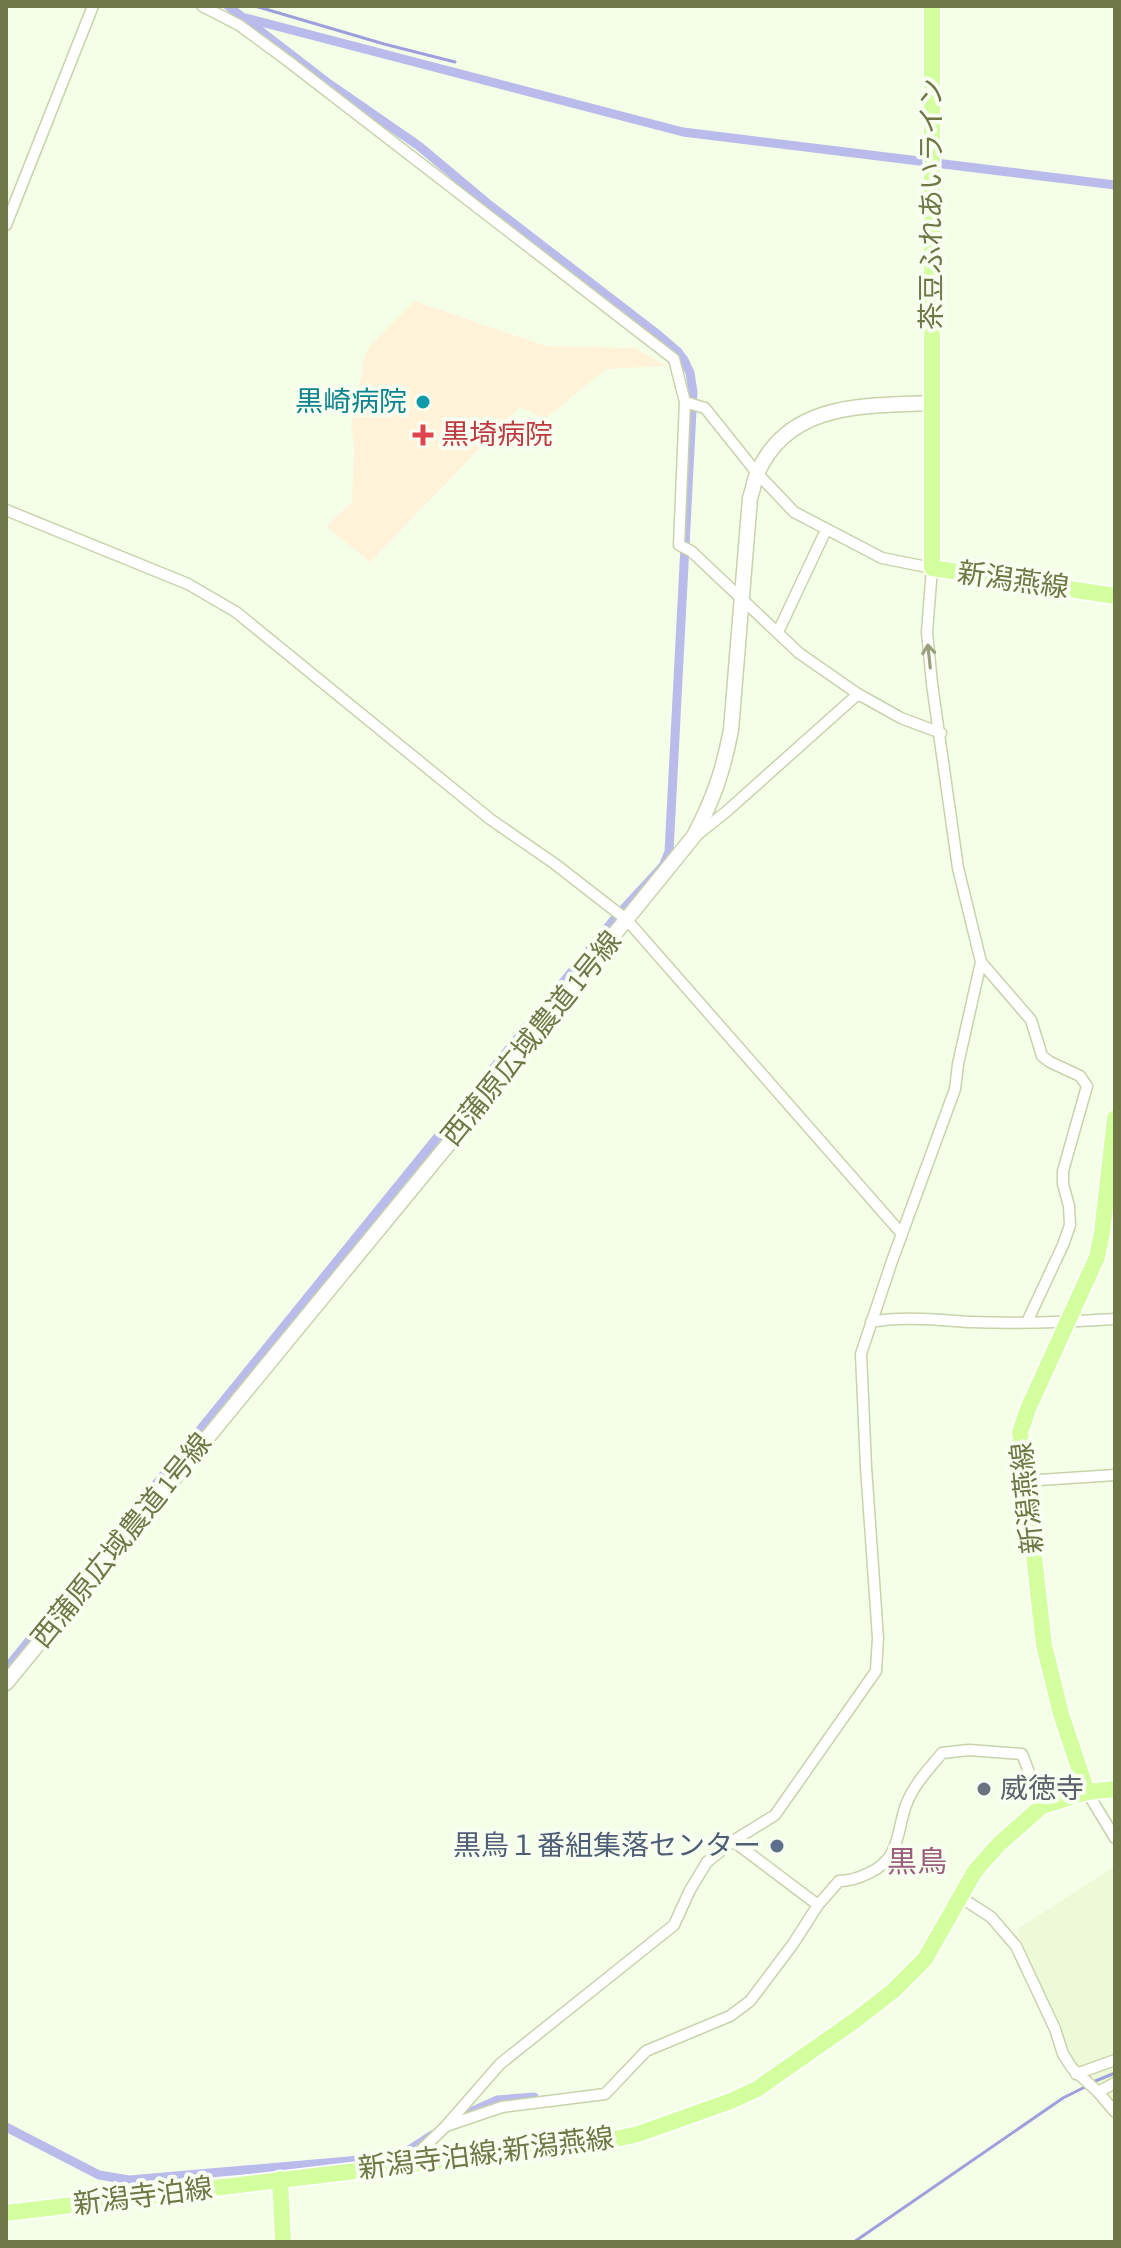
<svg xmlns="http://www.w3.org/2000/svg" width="1121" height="2248" font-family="'Sofia Sans Condensed','Noto Sans JP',sans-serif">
  <rect width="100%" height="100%" fill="#f5ffe7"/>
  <path fill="#eef9d8" d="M1115,1866V2110L1074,2062L1016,1930Z"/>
  <path fill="#fef2d9" d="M414,301L546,346L636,348L666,366L606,369L545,419L520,407L370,562L326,526L352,502L354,447L351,424L358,396L364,358L368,348Z"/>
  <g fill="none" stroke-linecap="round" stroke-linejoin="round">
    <path stroke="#9ea0de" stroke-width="3" d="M255,6L384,44L455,62
      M1093,2082L1115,2073
      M854,2242L1063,2098L1087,2086"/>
    <path stroke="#b9bbeb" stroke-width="9" d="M246,18L683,132L1115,185
      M6,1669L616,917L663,866L669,852L693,392L690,373L684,360L678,352L656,333L487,203L419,146L328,83L228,6
      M457,2118L497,2100L534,2097
      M6,2127L99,2175L129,2180L394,2157L406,2152L432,2135"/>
    <defs>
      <path id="minor" d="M202,6L239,25L288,61L674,359L685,402L679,545L691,551L799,653L858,694L901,718L941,733
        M6,225L93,6
        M6,510L188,584L236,612L490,819L555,864L627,920L902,1234
        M778,632L826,530
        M697,835L727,811L858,694
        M981,962L1031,1020L1042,1056L1050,1062L1080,1076L1087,1086L1063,1171V1184L1069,1206L1070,1225L1063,1245L1027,1322
        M871,1322C903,1316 938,1320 971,1322C1019,1324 1067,1322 1115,1319
        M1024,1481L1115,1475
        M1087,1792L1115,1838
        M733,1841L818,1905
        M960,1897L991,1917L1016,1946L1055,2029L1063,2054L1072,2068L1098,2092L1115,2112
        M1076,2074L1115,2060
        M1098,2092L1115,2083
        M446,2126L502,2107L605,2094L646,2051L730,2016L750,2001L793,1944L818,1905L839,1881C851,1881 859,1878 869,1873C901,1858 896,1833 906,1805C914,1784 929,1769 942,1753L969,1750L1022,1754L1042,1806
        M413,2164L418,2153L445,2127L500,2064L674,1925L690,1890L707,1862L733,1841L775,1815L876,1671L878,1638L866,1467L861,1354L892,1261L955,1089L958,1064L981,962L958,868L932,684L927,632L932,568L882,558L794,512L757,473L705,408L685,402"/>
      <path id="tertiary" d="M6,1683L469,1119L489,1089L694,836C714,798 723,771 731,730L750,498C753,490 754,481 757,474C788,401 866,406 932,403"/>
      <path id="primary" d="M932,6V568L1115,596
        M1087,1792L1061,1714L1044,1645L1020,1432L1028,1409L1097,1257L1102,1233L1115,1118
        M280,2179L283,2242
        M6,2213L530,2150L584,2146L638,2134L731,2101L757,2089L857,2019L893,1991L925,1959L975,1871L999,1844L1042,1806L1087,1792L1115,1789"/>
    </defs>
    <use href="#minor" stroke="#c8d3ab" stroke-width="13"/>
    <use href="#tertiary" stroke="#c8d3ab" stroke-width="17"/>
    <use href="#primary" stroke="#fff" stroke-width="19"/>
    <use href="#minor" stroke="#fff" stroke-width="10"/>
    <use href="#tertiary" stroke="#fff" stroke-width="14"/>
    <use href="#primary" stroke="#d4ff9e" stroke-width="16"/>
  </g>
  <defs><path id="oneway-shaft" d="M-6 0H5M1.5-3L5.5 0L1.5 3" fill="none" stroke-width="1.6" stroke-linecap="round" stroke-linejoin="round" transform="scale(2)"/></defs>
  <use stroke="#9aa07d" href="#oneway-shaft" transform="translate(929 656) rotate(-96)"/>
  <circle fill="#0f9aa8" stroke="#f9fff0" stroke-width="3" cx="423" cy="402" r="8"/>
  <path fill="#e0444e" stroke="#f9fff0" stroke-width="3" d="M419 423h8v8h8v8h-8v8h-8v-8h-8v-8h8z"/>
  <circle fill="#6b7280" stroke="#f9fff0" stroke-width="3" cx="984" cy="1789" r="8"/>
  <circle fill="#5c6f8a" stroke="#f9fff0" stroke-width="3" cx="777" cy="1846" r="8"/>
  <g text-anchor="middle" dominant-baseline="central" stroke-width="8" stroke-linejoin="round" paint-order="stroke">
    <g font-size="28" fill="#6e7745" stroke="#f9fff0">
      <text transform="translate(932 204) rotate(-90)">茶豆ふれあいライン</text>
      <text transform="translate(1013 581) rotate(8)">新潟燕線</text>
      <text transform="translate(532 1039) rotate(-51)">西蒲原広域農道 1号線</text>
      <text transform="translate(1028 1498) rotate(-96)">新潟燕線</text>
      <text transform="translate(122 1541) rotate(-51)">西蒲原広域農道 1号線</text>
      <text transform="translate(486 2154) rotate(-7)">新潟寺泊線;新潟燕線</text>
      <text transform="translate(143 2197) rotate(-7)">新潟寺泊線</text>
    </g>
    <g font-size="28" fill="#0d838f" stroke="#f9fff0" text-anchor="end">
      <text x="407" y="402">黒崎病院</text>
    </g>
    <g font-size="28" fill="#be3a42" stroke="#f9fff0" text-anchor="start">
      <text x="441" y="435">黒埼病院</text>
    </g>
    <g font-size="28" fill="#5b616d" stroke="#f9fff0" text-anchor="start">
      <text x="1000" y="1789">威徳寺</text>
    </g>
    <g font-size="28" fill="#4e5e75" stroke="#f9fff0" text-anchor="end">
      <text x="761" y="1846">黒鳥１番組集落センター</text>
    </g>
    <g font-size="30" fill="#995f7d" stroke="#f9fff0">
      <text x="917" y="1863">黒鳥</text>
    </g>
  </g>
  <rect width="1121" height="2248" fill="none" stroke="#6e7745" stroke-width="16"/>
</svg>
